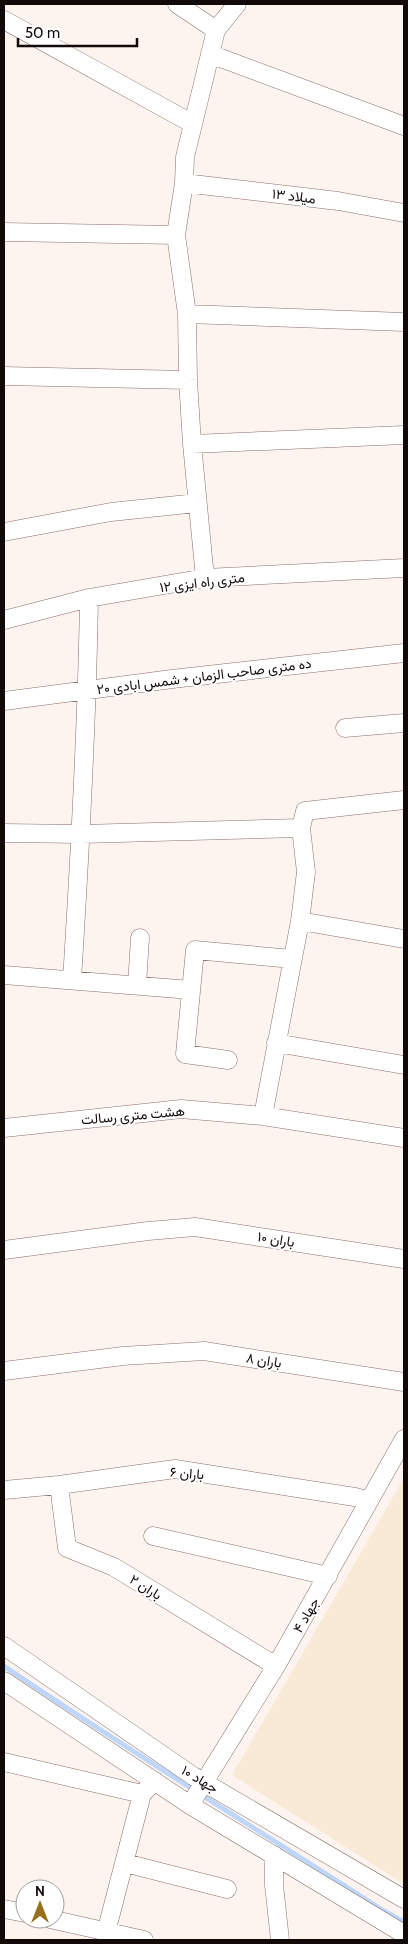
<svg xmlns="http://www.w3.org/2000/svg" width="408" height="1944" font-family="Cabin,Vazirmatn,sans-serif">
  <rect width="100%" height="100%" fill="#fdf4f0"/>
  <path fill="#f8ead6" d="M404,1478V1884L232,1775Z"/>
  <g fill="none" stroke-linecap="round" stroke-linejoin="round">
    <path stroke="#bdd6fa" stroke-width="5" d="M4,1666C129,1751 257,1829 384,1911L404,1922"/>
    <defs>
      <path id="street" d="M177,4L216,30
        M4,20L193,124
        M210,54L404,126
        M184,183L338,201L404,213
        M4,232L176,235
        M187,314L404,322
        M4,376L188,380
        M192,444L404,435
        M4,532L111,512L197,503
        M205,578L192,444L188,380L187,314L176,235L184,183L185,157L216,30L237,4
        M4,620L89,598L205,578L404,568
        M4,701L172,679L404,653
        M345,728L404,723
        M4,833L81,834L301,828
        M300,921L404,939
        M4,975L191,990
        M72,980C80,853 87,726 89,598
        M137,985L140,938
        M276,1043L404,1065
        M228,1060L185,1054L195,950L292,959
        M263,1116L300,921L306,872L301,828L305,811L404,800
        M4,1128L181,1109L263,1116L404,1138
        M4,1250L148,1231L195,1227L404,1259
        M4,1371L123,1356L204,1351L404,1382
        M59,1485L67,1548L114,1567L276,1666
        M4,1490L59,1485L175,1469L355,1497L369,1501
        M153,1536L328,1576
        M4,1646L193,1776L404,1899
        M4,1681L190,1805L404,1934
        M4,1762L142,1794
        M190,1805L276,1666L404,1439
        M274,1855V1885L280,1940
        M125,1863L227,1889
        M4,1909L25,1913
        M50,1919L144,1940
        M104,1940L142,1794L155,1781"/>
    </defs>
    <use href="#street" stroke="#85716a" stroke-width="19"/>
    <use href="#street" stroke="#fff" stroke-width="18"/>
  </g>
  <g text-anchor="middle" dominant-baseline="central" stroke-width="4" stroke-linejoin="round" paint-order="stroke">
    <g font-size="14" fill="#110a08" stroke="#fff">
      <text transform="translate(294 196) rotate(7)">میلاد ۱۳</text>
      <text transform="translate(202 582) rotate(-7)">۱۲ متری راه ایزی</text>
      <text transform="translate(204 676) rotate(-7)">ده متری صاحب الزمان + شمس ابادی ۲۰</text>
      <text transform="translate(133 1115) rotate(-5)">هشت متری رسالت</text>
      <text transform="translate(276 1239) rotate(9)">باران ۱۰</text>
      <text transform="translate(264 1360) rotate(9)">باران ۸</text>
      <text transform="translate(187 1473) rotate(5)">باران ۶</text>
      <text transform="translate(146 1587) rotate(32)">باران ۲</text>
      <text transform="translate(306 1615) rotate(-60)">جهاد ۴</text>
      <text transform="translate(200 1779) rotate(31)">جهاد ۱۰</text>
    </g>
  </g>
  <rect width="408" height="1944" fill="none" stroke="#110a08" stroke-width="10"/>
  <g transform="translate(40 1904)"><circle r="24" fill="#ffffff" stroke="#a09d9c"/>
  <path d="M0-4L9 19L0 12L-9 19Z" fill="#986f1c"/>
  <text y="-8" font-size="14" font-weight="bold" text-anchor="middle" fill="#110a08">N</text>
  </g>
  <path d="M18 38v8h119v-8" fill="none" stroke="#110a08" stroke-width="2.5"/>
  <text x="25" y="38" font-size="15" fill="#110a08" stroke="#ffffff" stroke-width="4" paint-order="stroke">50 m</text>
</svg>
